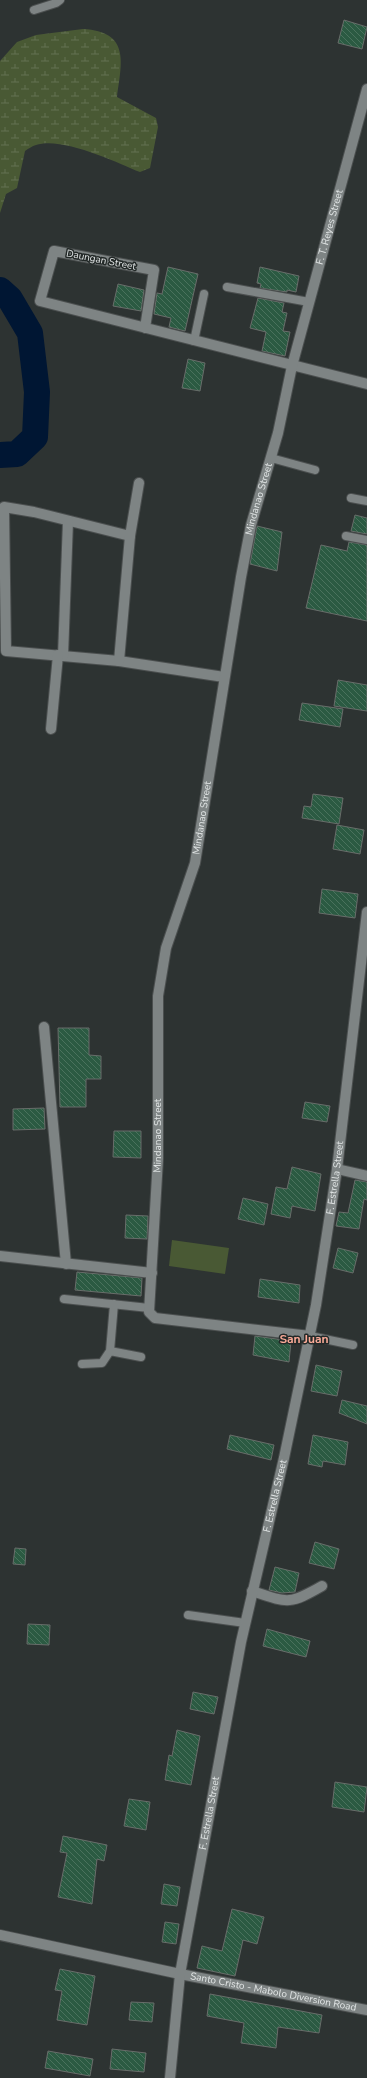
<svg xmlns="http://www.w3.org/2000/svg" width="367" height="2078" font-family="'Nunito Sans',sans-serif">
  <defs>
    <pattern id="wetland-marsh" width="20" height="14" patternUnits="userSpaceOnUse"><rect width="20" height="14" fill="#495934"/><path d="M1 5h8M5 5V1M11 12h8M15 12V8" fill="none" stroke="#637151"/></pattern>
    <pattern id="building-back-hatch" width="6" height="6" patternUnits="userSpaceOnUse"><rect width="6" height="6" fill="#2b5a42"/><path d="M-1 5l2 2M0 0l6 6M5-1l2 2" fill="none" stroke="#4a725d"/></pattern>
  </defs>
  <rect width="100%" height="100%" fill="#2d3332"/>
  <path fill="#495934" d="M172,1240L229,1248L225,1274L169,1266Z"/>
  <path fill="url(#wetland-marsh)" d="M83,29C130,32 122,61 117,97L156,118L158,127L150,168L140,172C116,162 61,136 36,145C32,146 28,149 25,151L17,188L6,194L0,213V61L17,42L36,35Z"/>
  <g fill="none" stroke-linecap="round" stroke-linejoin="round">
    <path stroke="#001633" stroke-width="26" d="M0,290L10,299L30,333L37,392L35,437L17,454L0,455"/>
  </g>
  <path fill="url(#building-back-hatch)" stroke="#686d6a" d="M344,20L367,27L362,49L338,43Z
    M168,267L198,274L185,331L169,327L171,318L154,314L157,293L162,294Z
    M260,267L299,276L296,292L287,290V292L260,288L261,284L257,283Z
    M118,284L144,290L141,311L113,306Z
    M258,298L284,303L282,312L287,313L283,331L290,332L285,356L262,351L266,332L250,328Z
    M188,359L205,363L200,391L182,388Z
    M355,515L367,518V534L351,531Z
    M257,526L282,532L277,571L250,564Z
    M349,542L367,545V621L306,608L321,545L347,551Z
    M338,680L367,685V711L334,706Z
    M302,703L343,709L340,727L299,720Z
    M313,794L343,798L339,824L302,818L304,806L311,807Z
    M337,825L364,830L360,854L333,849Z
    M322,889L358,894L355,918L319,913Z
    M58,1028H89V1055L101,1056V1079H86V1107H60Z
    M305,1102L330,1106L327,1122L302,1118Z
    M44,1108L45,1129L13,1130V1109Z
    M114,1131H141V1158L113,1157Z
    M292,1167L321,1174L315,1211L292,1206L290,1218L271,1214L276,1187L287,1189Z
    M355,1180L367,1182V1200L364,1199L359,1229L336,1226L339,1212L348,1213Z
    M243,1198L268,1204L264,1225L238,1219Z
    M126,1215L148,1216L147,1239L125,1238Z
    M338,1248L358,1253L353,1273L333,1268Z
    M77,1272L142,1278L141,1296L75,1290Z
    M260,1279L300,1285L299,1303L258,1297Z
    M255,1336L291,1341L289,1362L253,1355Z
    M316,1365L342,1371L337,1396L311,1391Z
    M342,1400L367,1406V1424L339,1413Z
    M230,1435L274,1445L271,1460L227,1449Z
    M313,1435L348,1442L345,1465L323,1461L322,1467L308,1464Z
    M315,1542L339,1549L334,1569L309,1563Z
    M15,1548L26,1549L25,1565L13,1564Z
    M275,1567L299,1573L295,1592L282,1593L269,1590Z
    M28,1624L50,1625L49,1645L27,1644Z
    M267,1629L310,1641L306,1657L263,1646Z
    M193,1692L218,1697L214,1714L190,1709Z
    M177,1730L200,1736L191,1785L165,1780L169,1755L172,1756Z
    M335,1782L367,1787L364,1812L332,1807Z
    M129,1799L150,1802L146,1830L124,1826Z
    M63,1836L107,1845L104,1861L97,1859L92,1904L58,1897L67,1853L60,1852Z
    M164,1884L180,1887L177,1906L161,1904Z
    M232,1909L264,1917L257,1944L243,1940L235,1976L197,1968L202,1946L222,1951Z
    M165,1922L179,1924L176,1944L162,1942Z
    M60,1969L95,1976L87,2025L57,2020L62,1991L55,1990Z
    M210,1994L322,2015L319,2033L278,2027L276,2048L241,2043L244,2023L207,2016Z
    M131,2002L154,2003L152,2022L129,2020Z
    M112,2049L146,2053L144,2072L110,2069Z
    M48,2051L93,2059L90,2076L45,2068Z"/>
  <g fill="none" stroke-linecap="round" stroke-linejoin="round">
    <defs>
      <path id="lane" d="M34,10L56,3L60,0
        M227,287L309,302
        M194,341L204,294
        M271,458L315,470
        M351,498L367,501
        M346,536L367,540
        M64,1299L149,1308
        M114,1304L110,1351L141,1357
        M310,1336L353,1345
        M82,1364L102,1363L110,1351
        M188,1615L245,1623"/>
      <g id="street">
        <path d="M145,328L154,270L54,251L40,301L367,384"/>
        <path d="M130,536L34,512L4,507L6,651L119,661L224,677"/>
        <path d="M63,656L68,521"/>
        <path d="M119,661L130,536L139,483"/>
        <path d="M51,729L58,655"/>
        <path d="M44,1027L66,1264"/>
        <path d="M337,1169L367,1176"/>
        <path d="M0,1256L152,1273"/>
        <path id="s1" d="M310,1336L155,1318L149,1312L158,1159V996L166,948L195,863L241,577L251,525L278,433L292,366L367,89"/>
        <path d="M252,1591C288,1603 289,1605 322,1586"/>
        <path d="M0,1935L180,1974"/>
      </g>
      <g id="secondary">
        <path id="s2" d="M180,1974L367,2010"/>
        <path id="s3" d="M170,2078L180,1974L241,1642L284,1458L316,1305L337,1169L367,912"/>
      </g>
    </defs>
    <use href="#lane" stroke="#4b4f4f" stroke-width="10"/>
    <use href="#street" stroke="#4b4f4f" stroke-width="12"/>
    <use href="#secondary" stroke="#4b4f4f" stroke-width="12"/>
    <use href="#lane" stroke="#7e8484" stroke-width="8"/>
    <use href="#street" stroke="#7e8484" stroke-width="10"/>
    <use href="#secondary" stroke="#7e8484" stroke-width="10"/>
  </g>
  <g text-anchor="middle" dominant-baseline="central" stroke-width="3" stroke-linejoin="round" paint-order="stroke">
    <g font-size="10" fill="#e3e7e7" stroke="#232928">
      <text stroke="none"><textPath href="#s1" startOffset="1270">F. T. Reyes Street</textPath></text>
      <text transform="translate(101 260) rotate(11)">Daungan Street</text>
      <text stroke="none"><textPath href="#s1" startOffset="989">Mindanao Street</textPath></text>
      <text stroke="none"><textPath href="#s1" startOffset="665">Mindanao Street</textPath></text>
      <text stroke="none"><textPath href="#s1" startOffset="341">Mindanao Street</textPath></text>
      <text stroke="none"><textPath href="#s3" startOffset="916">F. Estrella Street</textPath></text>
      <text stroke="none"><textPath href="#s3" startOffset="592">F. Estrella Street</textPath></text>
      <text stroke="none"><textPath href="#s3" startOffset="268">F. Estrella Street</textPath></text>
      <text stroke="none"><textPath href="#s2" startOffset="95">Santo Cristo - Mabolo Diversion Road</textPath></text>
    </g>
    <g font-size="12" font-weight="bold" fill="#fcab98" stroke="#232928">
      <text x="304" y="1339">San Juan</text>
    </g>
  </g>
</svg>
